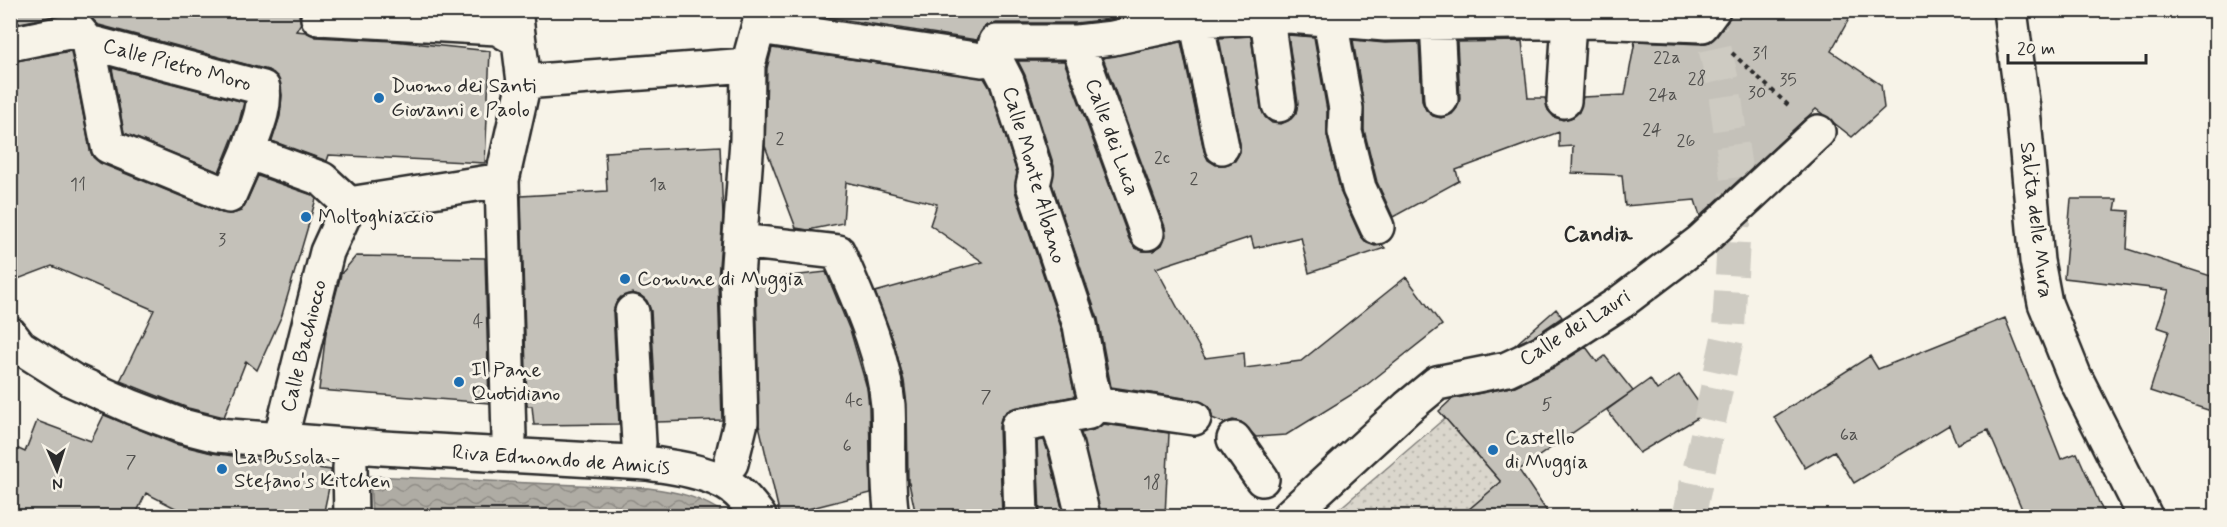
<svg xmlns="http://www.w3.org/2000/svg" width="2227" height="527" font-family="Mynerve,sans-serif">
  <defs>
    <pattern id="grass-dots" width="8" height="8" patternUnits="userSpaceOnUse" patternTransform="scale(1.5)"><rect width="8" height="8" fill="#dad6cc"/><path d="M2 2h.1M6 6h.1" fill="none" stroke="#bbb8af" stroke-width="1.8" stroke-linecap="round"/></pattern>
    <pattern id="water-waves" width="16" height="10" patternUnits="userSpaceOnUse" patternTransform="scale(1.5)"><rect width="16" height="10" fill="#afaca4"/><path d="M0 5q4-4 8 0t8 0" fill="none" stroke="#8f8c86"/></pattern>
  </defs>
  <rect width="100%" height="100%" fill="#f7f3e8"/>
  <filter id="ink" filterUnits="userSpaceOnUse"><feTurbulence type="fractalNoise" baseFrequency=".0167" numOctaves="2"/><feDisplacementMap in="SourceGraphic" scale="12" xChannelSelector="R" yChannelSelector="G"/><feConvolveMatrix kernelMatrix="1 2 1 2 8 2 1 2 1" color-interpolation-filters="sRGB"/></filter>
  <g filter="url(#ink)">
    <path fill="url(#grass-dots)" stroke="#82807c" stroke-width="1.5" d="M1445,418L1501,482L1461,516H1331Z"/>
    <path fill="url(#water-waves)" stroke="#7a7874" stroke-width="1.5" d="M370,476L648,488C680,492 701,497 728,516H372Z"/>
    <path fill="#c4c1b9" stroke="#2b2b2b" stroke-width="1.5" d="M10,10H301L299,16L301,23L296,31L306,32L316,37L393,41L490,51L485,163L329,155L327,161L272,141L280,116L282,95L278,77L268,70L99,25L84,12H74L10,25Z
      M781,10H1151L1110,19L1076,23H996L988,25L982,30L977,40Z
      M1731,10H1854L1831,51L1881,85L1884,108L1852,137L1816,109L1700,216L1695,200L1625,206L1622,175L1572,173L1573,146L1559,147V132L1456,170L1459,181L1393,217L1377,182L1364,130V106L1353,40L1385,43L1419,42L1422,101L1426,110L1433,116L1441,118L1452,114L1457,108L1460,99L1457,42L1522,41L1528,98H1545L1548,110L1554,117L1563,120L1573,117L1579,112L1583,97L1625,95L1635,41L1701,44L1710,42L1717,36L1728,21Z
      M1288,35L1314,37L1327,110V136L1341,193L1360,235L1367,243L1375,246L1382,245L1385,248L1309,273L1301,237L1254,248L1251,237L1156,268L1205,358L1244,353L1245,368L1301,361L1406,277L1442,325L1364,387L1286,435L1256,437L1241,422L1233,420L1224,423L1212,418L1211,411L1206,404L1197,400L1111,387L1098,319L1052,184L1054,166L1025,75L1018,61H1064L1129,239L1135,248L1143,251H1153L1162,245L1166,236L1165,227L1103,58L1181,42L1204,151L1208,160L1216,165H1225L1235,161L1240,152V144L1219,38L1251,36L1261,108L1265,117L1272,123L1281,124L1291,119L1296,113L1298,103Z
      M772,48L984,78L990,88L1017,173L1015,191L1062,330L1075,396L1014,408L1006,412L1001,418L999,427L1002,516H916L909,483H908L907,404L904,381L893,340L875,292L983,262L930,225L937,204L846,182L843,223L808,230L796,228L765,146L767,68Z
      M71,51L90,150L93,157L100,163L222,213L232,214L241,211L246,203L258,176L312,195L316,199L282,315L257,370L246,361L224,417L188,408L120,381L154,310L52,266L10,282V62Z
      M112,68L244,102L239,122L219,172L124,133Z
      M720,146L723,216L718,279L722,420L657,422L651,311L647,301L641,296L632,293L621,297L616,303L613,312L619,424L534,425L532,406H527L521,196L607,191L605,152Z
      M2071,199H2117L2115,210L2129,211L2127,249L2217,278V413L2150,391L2169,331L2157,327L2169,290L2064,278Z
      M356,256L485,258L489,403L319,390L326,332L341,274Z
      M826,272L851,333L867,388L869,407L871,493L780,516L759,425L756,280Z
      M1556,309L1562,317L1536,335L1515,345Z
      M2005,318L2061,459L2077,453L2105,516H2025L1988,430L1957,444L1949,425L1854,483L1834,451L1805,468L1774,417L1870,356L1878,369Z
      M1586,347L1597,362L1605,356L1633,391L1519,470L1550,516H1461L1501,482L1439,411L1452,399L1515,386L1553,368Z
      M1679,375L1706,413L1639,453L1607,410L1650,379L1657,390Z
      M104,415L175,444L212,453L331,470V478L323,516H191L146,493L135,516H10V445L25,452L37,421L91,441Z
      M1103,424L1169,433L1165,516H1101L1081,433L1093,430Z
      M1044,440L1048,452L1064,516H1040L1037,441Z"/>
    <g fill="none" stroke-linecap="round" stroke-linejoin="round">
      <path stroke="#cecbc2" stroke-width="33" stroke-dasharray="33 16" stroke-linecap="butt" d="M79,10V13"/>
      <path stroke="#cecbc2" stroke-width="33" stroke-dasharray="33 16" stroke-linecap="butt" d="M1689,516L1728,336L1737,180L1724,88L1706,10"/>
      <defs>
        <path id="pedestrian" d="M318,18L497,28L518,40
          M1267,18L1279,105
          M1196,20L1222,147
          M1330,20L1346,109L1345,132L1359,188L1377,227
          M1437,22L1441,99
          M759,27L982,60L993,54L996,42H1077L1113,38L1196,20L1289,16L1385,24L1588,21L1702,25L1713,10
          M88,42L263,88C266,110 255,131 248,152L322,179L349,204L502,180
          M88,42L108,146L229,196L248,152
          M1077,42L1147,233
          M10,44L78,30L88,42
          M993,54L1007,81L1036,172L1033,185L1080,325L1089,375L1096,404
          M524,82L748,65
          M1564,101L1569,21
          M740,241L838,252C859,301 883,351 888,405C890,442 886,480 892,516
          M632,312L639,443
          M1055,418L1066,446L1083,516
          M509,437L502,180L524,82L515,10
          M1234,439L1262,479
          M280,441L327,252L349,204
          M731,463L741,422L737,278L747,140L748,65L763,10
          M350,467L351,516
          M1021,516L1018,426L1089,412L1096,404L1194,418
          M1289,516L1408,407L1437,383L1507,369L1545,351L1621,302L1700,242L1818,132"/>
        <path id="minor" d="M2010,10L2023,109L2037,261L2045,303L2074,375L2145,516"/>
        <path id="secondary" d="M10,334L20,347L72,380L132,407L182,426L217,435L383,448L647,463C671,467 699,470 721,481C737,488 749,503 759,516"/>
      </defs>
      <use href="#pedestrian" stroke="#2b2b2b" stroke-width="38"/>
      <use href="#minor" stroke="#2b2b2b" stroke-width="38"/>
      <use href="#secondary" stroke="#2b2b2b" stroke-width="38"/>
      <path stroke="#2b2b2b" stroke-width="4" stroke-dasharray="4.5 4.5" stroke-linecap="butt" d="M1732,53L1788,105"/>
      <use href="#pedestrian" stroke="#f7f3e8" stroke-width="33"/>
      <use href="#minor" stroke="#f7f3e8" stroke-width="33"/>
      <use href="#secondary" stroke="#f7f3e8" stroke-width="33"/>
    </g>
  </g>
  <g fill="#1f6fb2" stroke="#f7f3e8" stroke-width="2">
    <circle cx="379" cy="98" r="6"/>
    <circle cx="306" cy="217" r="6"/>
    <circle cx="625" cy="279" r="6"/>
    <circle cx="459" cy="382" r="6"/>
    <circle cx="1493" cy="450" r="6"/>
    <circle cx="222" cy="469" r="6"/>
  </g>
  <g text-anchor="middle" dominant-baseline="central" stroke-width="6" stroke-linejoin="round" paint-order="stroke">
    <g font-size="18" fill="#51504e">
      <text x="1760" y="54">31</text>
      <text x="1667" y="58">22a</text>
      <text x="1697" y="79">28</text>
      <text x="1788" y="80">35</text>
      <text x="1757" y="93">30</text>
      <text x="1663" y="95">24a</text>
      <text x="1652" y="130">24</text>
      <text x="780" y="139">2</text>
      <text x="1686" y="141">26</text>
      <text x="1162" y="158">2c</text>
      <text x="1194" y="179">2</text>
      <text x="78" y="185">11</text>
      <text x="658" y="185">1a</text>
      <text x="222" y="240">3</text>
      <text x="478" y="322">4</text>
      <text x="986" y="397">7</text>
      <text x="854" y="401">4c</text>
      <text x="1547" y="405">5</text>
      <text x="1849" y="435">6a</text>
      <text x="847" y="446">6</text>
      <text x="131" y="462">7</text>
      <text x="1152" y="483">18</text>
    </g>
    <g font-size="21" fill="#2b2b2b" stroke="#f7f3e8">
      <text transform="translate(177 65) rotate(15)">Calle Pietro Moro</text>
      <text transform="translate(1112 137) rotate(70)">Calle dei Luca</text>
      <text transform="translate(1034 175) rotate(74)">Calle Monte Albano</text>
      <text transform="translate(2036 220) rotate(83)">Salita delle Mura</text>
      <text transform="translate(1575 328) rotate(-32)">Calle dei Lauri</text>
      <text transform="translate(304 346) rotate(-76)">Calle Bachiocco</text>
      <text transform="translate(561 460) rotate(4)">Riva Edmondo de Amicis</text>
    </g>
    <g font-size="21" fill="#2b2b2b" stroke="#f7f3e8" text-anchor="start">
      <text x="391" y="86">Duomo dei Santi<tspan x="391" dy="24">Giovanni e Paolo</tspan></text>
      <text x="318" y="217">Moltoghiaccio</text>
      <text x="637" y="279">Comune di Muggia</text>
      <text x="471" y="370">Il Pane<tspan x="471" dy="24">Quotidiano</tspan></text>
      <text x="1505" y="438">Castello<tspan x="1505" dy="24">di Muggia</tspan></text>
      <text x="234" y="457">La Bussola -<tspan x="234" dy="24">Stefano's Kitchen</tspan></text>
    </g>
    <g font-size="22" font-weight="bold" fill="#2b2b2b" stroke="#f7f3e8">
      <text x="1598" y="235">Candia</text>
    </g>
  </g>
  <rect width="2227" height="527" fill="none" stroke="#f7f3e8" stroke-width="36"/>
  <rect x="18" y="18" width="2191" height="491" fill="none" stroke="#2b2b2b" stroke-width="2" filter="url(#ink)"/>
  <g transform="translate(57 470) rotate(177)" stroke="#f7f3e8" stroke-width="4.5" paint-order="stroke">
  <path d="M0-4.5L10 22L0 15L-10 22Z" fill="#2b2b2b"/>
  <text y="-9" font-size="16" font-weight="bold" text-anchor="middle" fill="#2b2b2b">N</text>
  </g>
  <path d="M2008 54v9h138v-9" fill="none" stroke="#2b2b2b" stroke-width="3"/>
  <text x="2017" y="54" font-size="18" fill="#2b2b2b" stroke="#f7f3e8" stroke-width="4.5" paint-order="stroke">20 m</text>
</svg>
